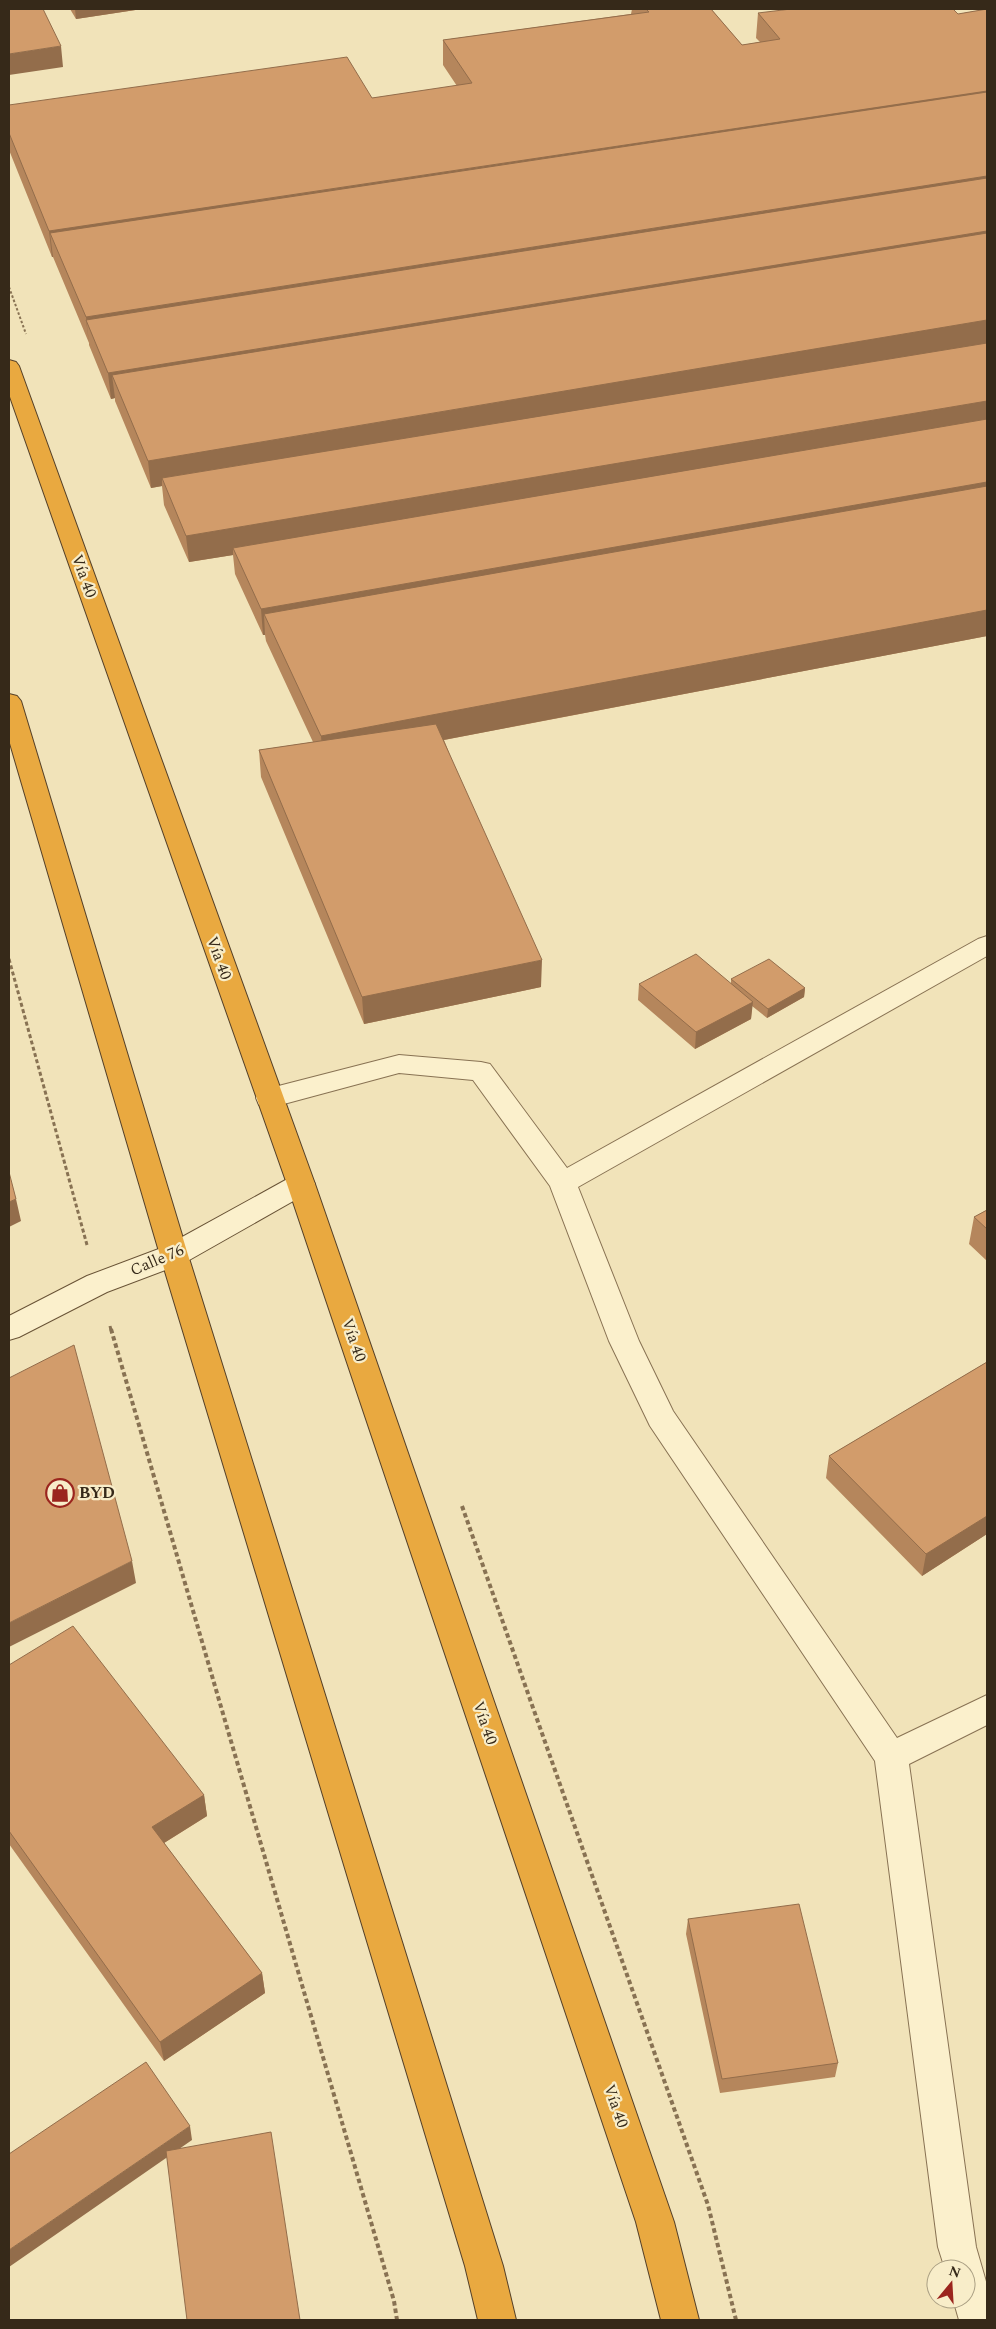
<svg xmlns="http://www.w3.org/2000/svg" width="996" height="2329" font-family="Spectral,serif">
  <rect width="100%" height="100%" fill="#f1e3b9"/>
  <g fill="none" stroke-linecap="round" stroke-linejoin="round">
    <defs>
      <path id="lane" d="M987,936V956L578,1187L639,1341L673,1411L897,1738L987,1695V1725L909,1764L976,2247L987,2285V2320H959L953,2299H966V2269H945L938,2247L875,1761L650,1426L609,1341L550,1186L473,1080L399,1073L269,1108L259,1105L256,1098L259,1091L399,1055L481,1062L490,1064L567,1168L978,939Z"/>
      <path id="secondary" d="M301,1174L311,1177L315,1184L311,1191L184,1263L107,1292L19,1337L9,1340V1316L87,1276L164,1247L291,1177Z"/>
      <path id="highway" d="M9,360L16,362L19,366L315,1184L674,2222L699,2320H661L636,2222L287,1184L9,394Z
        M9,694L17,696L21,701L188,1255L503,2266L516,2320H478L465,2266L160,1255L9,740Z"/>
    </defs>
    <use href="#lane" stroke="#887253" stroke-width="2"/>
    <use href="#secondary" stroke="#695336" stroke-width="2"/>
    <use href="#highway" stroke="#554028" stroke-width="2"/>
    <path stroke="#887253" stroke-width="2" stroke-dasharray="2.5 2" stroke-linecap="butt" d="M9,287L26,334"/>
    <path stroke="#887253" stroke-width="3" stroke-dasharray="4 2.5" stroke-linecap="butt" d="M9,959L87,1245
      M110,1326L111,1330"/>
    <path stroke="#887253" stroke-width="4" stroke-dasharray="4.5 3" stroke-linecap="butt" d="M111,1329L394,2301L397,2320
      M462,1506L708,2205L736,2320"/>
    <use href="#lane" fill="#fbf0cc" fill-rule="evenodd"/>
    <use href="#secondary" fill="#fbf0cc" fill-rule="evenodd"/>
    <use href="#highway" fill="#e9a940" fill-rule="evenodd"/>
  </g>
  <path fill="#b5865c" d="M70,9H142L76,19Z
    M632,9H711L742,45L760,42L756,38L758,13L958,14L987,9V636L444,740L541,987L364,1024L261,777L259,750L313,742L266,641L265,635H263L235,574L233,555L189,562L164,505L162,486L151,488L115,401V398L111,399L89,345V343L53,257H52L9,150V105L372,98L457,86L443,65V40L631,14Z
    M731,979L805,988L804,997L767,1018L752,1006L751,1019L695,1049L638,1000L639,984L731,983Z
    M987,1210V1261L969,1244L974,1217Z
    M987,1362V1534L922,1576L826,1478L829,1456Z
    M9,1665L204,1795L207,1816L164,1843L262,1973L265,1993L164,2061L9,1844Z
    M688,1919L838,2063L835,2077L720,2093L686,1934Z"/>
  <path fill="#936d4b" d="M75,9H142L76,19Z
    M61,46L63,67L9,75V54Z
    M987,91V115L50,233L53,257H52L49,231Z
    M987,176V200L86,320L89,343L86,317Z
    M987,231V256L112,375L115,398L111,399L108,373Z
    M987,320V345L162,478V486L151,488L148,461Z
    M987,401V426L233,548V555L189,562L186,536Z
    M987,482V508L264,614L265,635H263L261,609Z
    M987,610V636L323,763L321,736Z
    M542,960L541,987L364,1024L362,997Z
    M805,988L804,997L767,1018L768,1009Z
    M753,1002L751,1019L695,1049L696,1032Z
    M16,1199L21,1221L9,1227V1202Z
    M987,1516V1534L922,1576L926,1554Z
    M132,1561L136,1583L9,1647V1623Z
    M204,1795L207,1816L156,1848L152,1827Z
    M262,1973L265,1993L164,2061L160,2042Z
    M190,2126L192,2140L9,2267V2250Z"/>
  <path fill="#d29c6b" stroke="#936d4b" d="M9,9H43L61,46L9,54Z
    M646,9H711L742,45L780,39L758,13L791,9H953L958,14L987,9V91L49,231L9,133V105L347,57L372,98L472,83L443,40L649,12Z
    M987,92V176L86,317L50,233Z
    M987,178V231L108,373L86,320Z
    M987,233V320L148,461L112,375Z
    M987,343V401L186,536L162,478Z
    M987,419V482L261,609L233,548Z
    M987,486V610L321,736L264,614Z
    M436,724L542,960L362,997L259,750Z
    M696,954L753,1002L696,1032L639,984Z
    M769,959L805,988L768,1009L731,979Z
    M9,1172L16,1199L9,1202Z
    M987,1210V1229L974,1217Z
    M74,1345L132,1561L9,1623V1378Z
    M987,1362V1516L926,1554L829,1456Z
    M73,1626L204,1795L152,1827L262,1973L160,2042L9,1831V1665Z
    M799,1904L838,2063L722,2079L688,1919Z
    M146,2062L190,2126L9,2250V2154Z
    M271,2132L300,2320H187L166,2151Z"/>
  <defs>
    <symbol id="shop-ring" viewBox="-11 -11 22 22"><circle r="9.5" fill="#f8edc9" stroke="#9b251e" stroke-width="1.5"/><path d="M-5-2.5h2.3a2.7 3.5 0 0 1 5.4 0H5L5.5 6h-11ZM-1.5-2.5h3a1.5 2.3 0 0 0-3 0Z" fill="#9b251e"/></symbol>
  </defs>
  <g fill-rule="evenodd">
    <use href="#shop-ring" x="44" y="1477" width="32" height="32"/>
  </g>
  <g text-anchor="middle" dominant-baseline="central" stroke-width="4.5" stroke-linejoin="round" paint-order="stroke">
    <g font-size="16" fill="#362919" stroke="#f8edc9">
      <text transform="translate(84 576) rotate(70)">Vía 40</text>
      <text transform="translate(219 958) rotate(70)">Vía 40</text>
      <text transform="translate(157 1260) rotate(-23)">Calle 76</text>
      <text transform="translate(354 1340) rotate(71)">Vía 40</text>
      <text transform="translate(485 1723) rotate(71)">Vía 40</text>
      <text transform="translate(616 2106) rotate(71)">Vía 40</text>
    </g>
    <g font-size="16" font-weight="bold" fill="#362919" stroke="#f8edc9" text-anchor="start">
      <text x="79" y="1493">BYD</text>
    </g>
  </g>
  <rect width="996" height="2329" fill="none" stroke="#362919" stroke-width="20"/>
  <g transform="translate(951 2284) rotate(18)"><circle r="24" fill="#f8edc9" stroke="#aa9f83"/>
  <path d="M0-4L9 19L0 12L-9 19Z" fill="#9b251e"/>
  <text y="-8" font-size="14" font-weight="bold" text-anchor="middle" fill="#362919">N</text>
  </g>
</svg>
